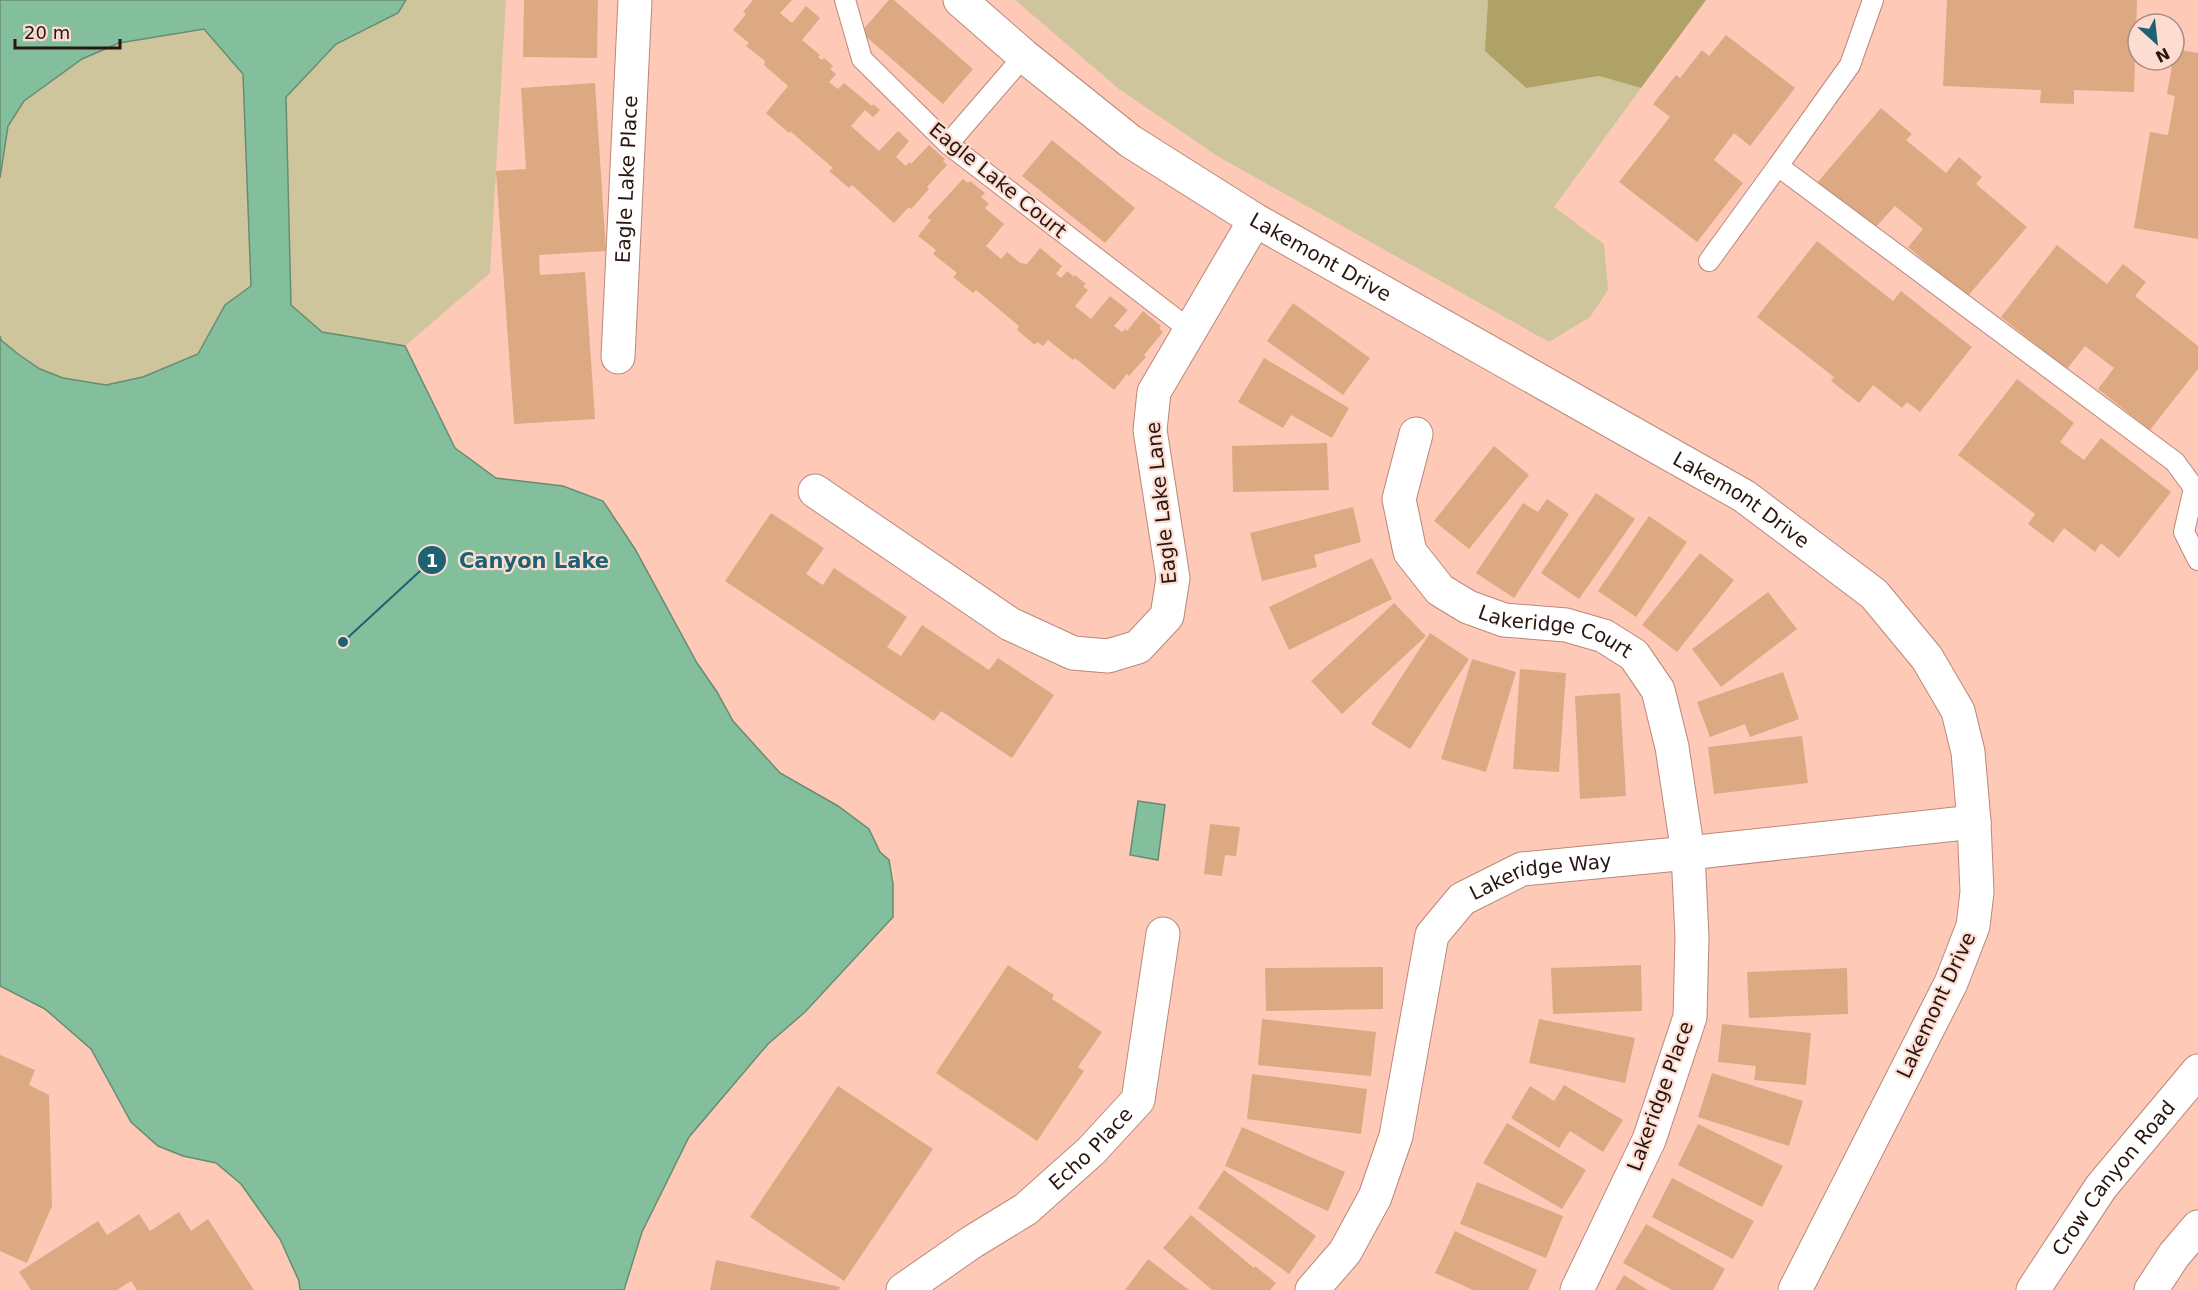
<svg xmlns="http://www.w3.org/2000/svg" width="2198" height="1290" font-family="'DejaVu Sans',sans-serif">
  <rect width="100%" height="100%" fill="#ffc9b8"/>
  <path fill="#cec59c" d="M406,0H506L490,273L405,346L322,332L291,305L286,97L336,44L398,13Z
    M1015,0H1488L1486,51L1525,88L1599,76L1641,88L1554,207L1604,244L1608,290L1590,317L1549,342L1219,157L1119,89Z
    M204,28L243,73L251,287L225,305L198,354L143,377L106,385L63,378L40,369L18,354L1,340L0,336V178L8,126L24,101L82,59L119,43Z"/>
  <path fill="#aea266" d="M1488,0H1706L1641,88L1599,76L1526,88L1485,51Z"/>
  <path fill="#83bf9c" stroke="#688c72" stroke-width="1.5" d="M0,0H406L398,13L336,44L286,97L291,305L322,332L405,346L455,448L496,478L563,486L603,501L635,549L697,663L717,692L733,721L780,773L838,806L869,829L880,852L889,860L893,884V917L805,1012L768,1044L689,1137L642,1232L624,1290H300L299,1281L280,1239L241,1184L216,1163L183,1156L158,1146L131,1122L91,1049L45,1009L0,986V336L1,340L18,354L40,369L63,378L106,385L143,377L198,354L225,305L251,286L243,74L204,29L119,43L82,59L24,101L8,126L0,178Z
    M1138,801L1165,805L1158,860L1130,855Z"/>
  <path fill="#dca982" d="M524,0H598L597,58L523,57Z
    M753,0H792L780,13L792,23L806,6L820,18L802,40L820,55L818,57L822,60L824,58L833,66L830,69L836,74L829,82L838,89L844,83L872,106L873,104L880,110L873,117L865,110L851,126L879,151L898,131L909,141L896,157L906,166L909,162L911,164L929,145L945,159L943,161L947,165L927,187L929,189L911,209L909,207L894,223L852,185L849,188L829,171L833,168L790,131L789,133L766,113L788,86L764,65L765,61L746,46L749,43L733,30L746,14L743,12Z
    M889,0H894L973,69L943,104L861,32Z
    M1947,0H2137L2134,92L2074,90V104L2040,103L2041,90L1943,86Z
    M1726,35L1795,88L1750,146L1734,133L1714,160L1743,183L1697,242L1619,182L1670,117L1653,104L1676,75L1680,78L1702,50L1709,56Z
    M2175,49L2198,53V239L2134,228L2150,132L2168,135L2175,96L2167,94Z
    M595,83L606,251L539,255L540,275L585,272L595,419L514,424L496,171L526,169L521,88Z
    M1881,108L1912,134L1906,140L1946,173L1959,157L1982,177L1976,184L2027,227L1967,297L1908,247L1923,229L1895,206L1873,230L1817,183Z
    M1052,140L1135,208L1105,243L1022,176Z
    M963,179L968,183L970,181L985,193L981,197L989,204L985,208L1004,224L986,246L1001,259L1007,252L1020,263L1027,264L1040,248L1062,266L1056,274L1061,278L1067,271L1074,277L1075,275L1086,284L1083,286L1088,290L1075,306L1091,319L1110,296L1128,310L1114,326L1122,332L1125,329L1127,331L1143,311L1161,326L1159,328L1163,332L1144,355L1146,357L1129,376L1127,374L1114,390L1075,358L1073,360L1048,340L1043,346L1037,342L1035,345L1017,330L1019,326L976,290L973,293L953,277L957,273L933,254L936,250L918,236L931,220L927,218Z
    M1817,241L1893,301L1901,291L1972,347L1920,412L1907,402L1902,408L1873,385L1859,403L1831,381L1834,377L1757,317Z
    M2057,245L2107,284L2123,264L2146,282L2135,296L2198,346V369L2150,430L2098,389L2114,368L2085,346L2067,369L2001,317Z
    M1293,303L1370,358L1343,395L1267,341Z
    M1264,358L1349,408L1332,438L1291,415L1283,428L1238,402Z
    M2017,379L2074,423L2060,442L2084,460L2101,438L2171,492L2119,558L2101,543L2095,552L2064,528L2053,543L2028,524L2035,514L1958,455Z
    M1327,443L1329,490L1233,492L1232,446Z
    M1494,446L1529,475L1469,549L1434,521Z
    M1596,493L1635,519L1579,599L1541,573Z
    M1547,499L1569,514L1514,598L1476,573L1523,503L1538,512Z
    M1353,507L1361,542L1314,555L1317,567L1262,581L1250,533Z
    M771,513L824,548L806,574L823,585L834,568L907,617L887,647L901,656L922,625L989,670L998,658L1054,695L1012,758L941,711L934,721L725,581Z
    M1649,516L1687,542L1636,617L1598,591Z
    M1700,553L1734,580L1677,652L1642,625Z
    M1372,558L1392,599L1289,650L1269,607Z
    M1768,592L1797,629L1721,687L1692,649Z
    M1394,603L1426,636L1342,714L1311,681Z
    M1430,633L1469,659L1410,749L1371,724Z
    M1472,659L1516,672L1486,772L1441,759Z
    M1520,669L1566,673L1559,772L1513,769Z
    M1783,672L1799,719L1750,737L1745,724L1710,737L1697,702Z
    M1620,693L1626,796L1580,799L1575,696Z
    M1802,736L1808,783L1714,794L1708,747Z
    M1210,824L1240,827L1236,856L1225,855L1222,876L1204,874Z
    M1008,965L1054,995L1052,999L1102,1032L1078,1067L1084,1071L1037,1141L936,1073Z
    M1641,965L1642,1011L1553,1014L1551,968Z
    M1383,967V1009L1266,1011L1265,968Z
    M1847,968L1848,1014L1749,1018L1747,972Z
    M1262,1019L1376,1032L1371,1076L1258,1065Z
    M1539,1019L1635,1038L1625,1083L1529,1063Z
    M1722,1024L1811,1033L1806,1085L1754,1080L1756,1066L1718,1062Z
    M0,1055L35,1070L29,1085L49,1095L52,1206L27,1263L0,1251Z
    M1712,1073L1803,1101L1789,1146L1698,1117Z
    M1252,1074L1367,1089L1361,1134L1247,1119Z
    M1564,1085L1623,1120L1603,1152L1570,1131L1559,1148L1511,1118L1530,1086L1554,1101Z
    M838,1086L933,1149L844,1281L750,1217Z
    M1507,1123L1586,1170L1562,1209L1483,1163Z
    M1698,1124L1783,1166L1762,1207L1678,1165Z
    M1242,1127L1345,1172L1328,1211L1225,1166Z
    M1224,1170L1316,1236L1289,1274L1198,1208Z
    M1672,1178L1754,1221L1733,1259L1652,1217Z
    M1477,1182L1563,1216L1546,1258L1460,1224Z
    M179,1212L191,1231L208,1219L254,1290H137L131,1281L117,1290H31L19,1272L98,1221L107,1235L139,1214L150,1231Z
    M1191,1215L1254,1268L1255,1266L1276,1283L1270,1290H1212L1163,1248Z
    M1646,1224L1725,1269L1713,1290H1672L1623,1263Z
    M1455,1231L1537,1270L1528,1290H1473L1435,1273Z
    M1148,1259L1189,1290H1125Z
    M716,1260L840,1287L839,1290H710Z
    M1624,1275L1648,1290H1615Z"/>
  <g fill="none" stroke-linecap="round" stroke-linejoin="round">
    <defs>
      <path id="lane" d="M845,0L862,59L948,144L1190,330
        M1873,0L1850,65L1778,166L2175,462L2194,488L2184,532L2198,560
        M948,144L1024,56
        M1709,261L1778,166"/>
      <g id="street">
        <path id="s1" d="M960,0L1024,56L1130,141L1255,220L1744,496L1874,594L1927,658L1958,711L1968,752L1974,822L1977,892L1973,926L1951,983L1795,1290"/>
        <path id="s2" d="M618,357L635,0"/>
        <path id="s3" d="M1416,434L1399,499L1410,552L1440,590L1468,607L1504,620L1566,625L1604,636L1634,655L1658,690L1672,747L1688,853L1692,937L1690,1017L1649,1140L1577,1290"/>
        <path d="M815,491L1010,624L1073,653L1108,656L1138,647L1167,616L1173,578L1150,430L1154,392L1255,220"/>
        <path id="s4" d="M903,1290L972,1242L1026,1209L1091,1151L1138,1100L1163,934"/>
        <path id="s5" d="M1312,1290L1345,1252L1375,1197L1396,1136L1432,935L1462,899L1522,869L1688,853L1974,822"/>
      </g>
      <g id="secondary">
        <path id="s6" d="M2033,1290L2101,1187L2198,1071"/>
        <path d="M2151,1290L2174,1255L2198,1227"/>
      </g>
    </defs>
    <use href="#lane" stroke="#ba8878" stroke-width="22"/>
    <use href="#street" stroke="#ba8878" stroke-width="35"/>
    <use href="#secondary" stroke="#ba8878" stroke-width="35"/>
    <use href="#lane" stroke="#fff" stroke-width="20"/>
    <use href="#street" stroke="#fff" stroke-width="33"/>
    <use href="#secondary" stroke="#fff" stroke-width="33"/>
  </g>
  <g text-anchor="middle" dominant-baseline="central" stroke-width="4.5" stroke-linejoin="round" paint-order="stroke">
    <g font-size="20" fill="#291610" stroke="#fddcd1">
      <text stroke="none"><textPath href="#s2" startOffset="178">Eagle Lake Place</textPath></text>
      <text transform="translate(998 180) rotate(39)">Eagle Lake Court</text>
      <text stroke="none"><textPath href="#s1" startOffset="444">Lakemont Drive</textPath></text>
      <text stroke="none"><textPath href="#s1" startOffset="930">Lakemont Drive</textPath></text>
      <text transform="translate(1161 503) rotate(-96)">Eagle Lake Lane</text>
      <text stroke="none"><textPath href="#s3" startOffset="294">Lakeridge Court</textPath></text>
      <text stroke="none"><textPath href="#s5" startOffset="512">Lakeridge Way</textPath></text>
      <text transform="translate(1936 1005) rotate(-65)">Lakemont Drive</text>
      <text transform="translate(1660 1096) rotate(-70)">Lakeridge Place</text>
      <text stroke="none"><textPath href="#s4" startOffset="236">Echo Place</textPath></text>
      <text stroke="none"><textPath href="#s6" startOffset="138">Crow Canyon Road</textPath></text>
    </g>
  </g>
  <path fill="none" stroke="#1c6273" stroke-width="2" d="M343 642L432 560"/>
  <g fill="#1c6273" stroke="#fddcd1" stroke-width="2">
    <circle cx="343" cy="642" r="6"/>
    <circle cx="432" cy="560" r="15"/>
  </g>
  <g font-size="18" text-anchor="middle" font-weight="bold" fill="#fff">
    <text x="432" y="567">1</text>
  </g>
  <g font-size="21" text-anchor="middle" font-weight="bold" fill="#1c6273" stroke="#fddcd1" stroke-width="4.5" stroke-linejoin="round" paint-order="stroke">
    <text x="534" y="568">Canyon Lake</text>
  </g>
  <g transform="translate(2156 42) rotate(153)"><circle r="28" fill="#fddcd1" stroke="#a88d84" stroke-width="1.5"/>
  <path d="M0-4.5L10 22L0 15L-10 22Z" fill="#1c6273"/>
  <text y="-9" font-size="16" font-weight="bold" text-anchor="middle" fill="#291610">N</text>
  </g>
  <path d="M15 39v9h105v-9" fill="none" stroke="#291610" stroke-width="3"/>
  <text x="24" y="39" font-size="18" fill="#291610" stroke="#fddcd1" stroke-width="4.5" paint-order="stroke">20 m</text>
</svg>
